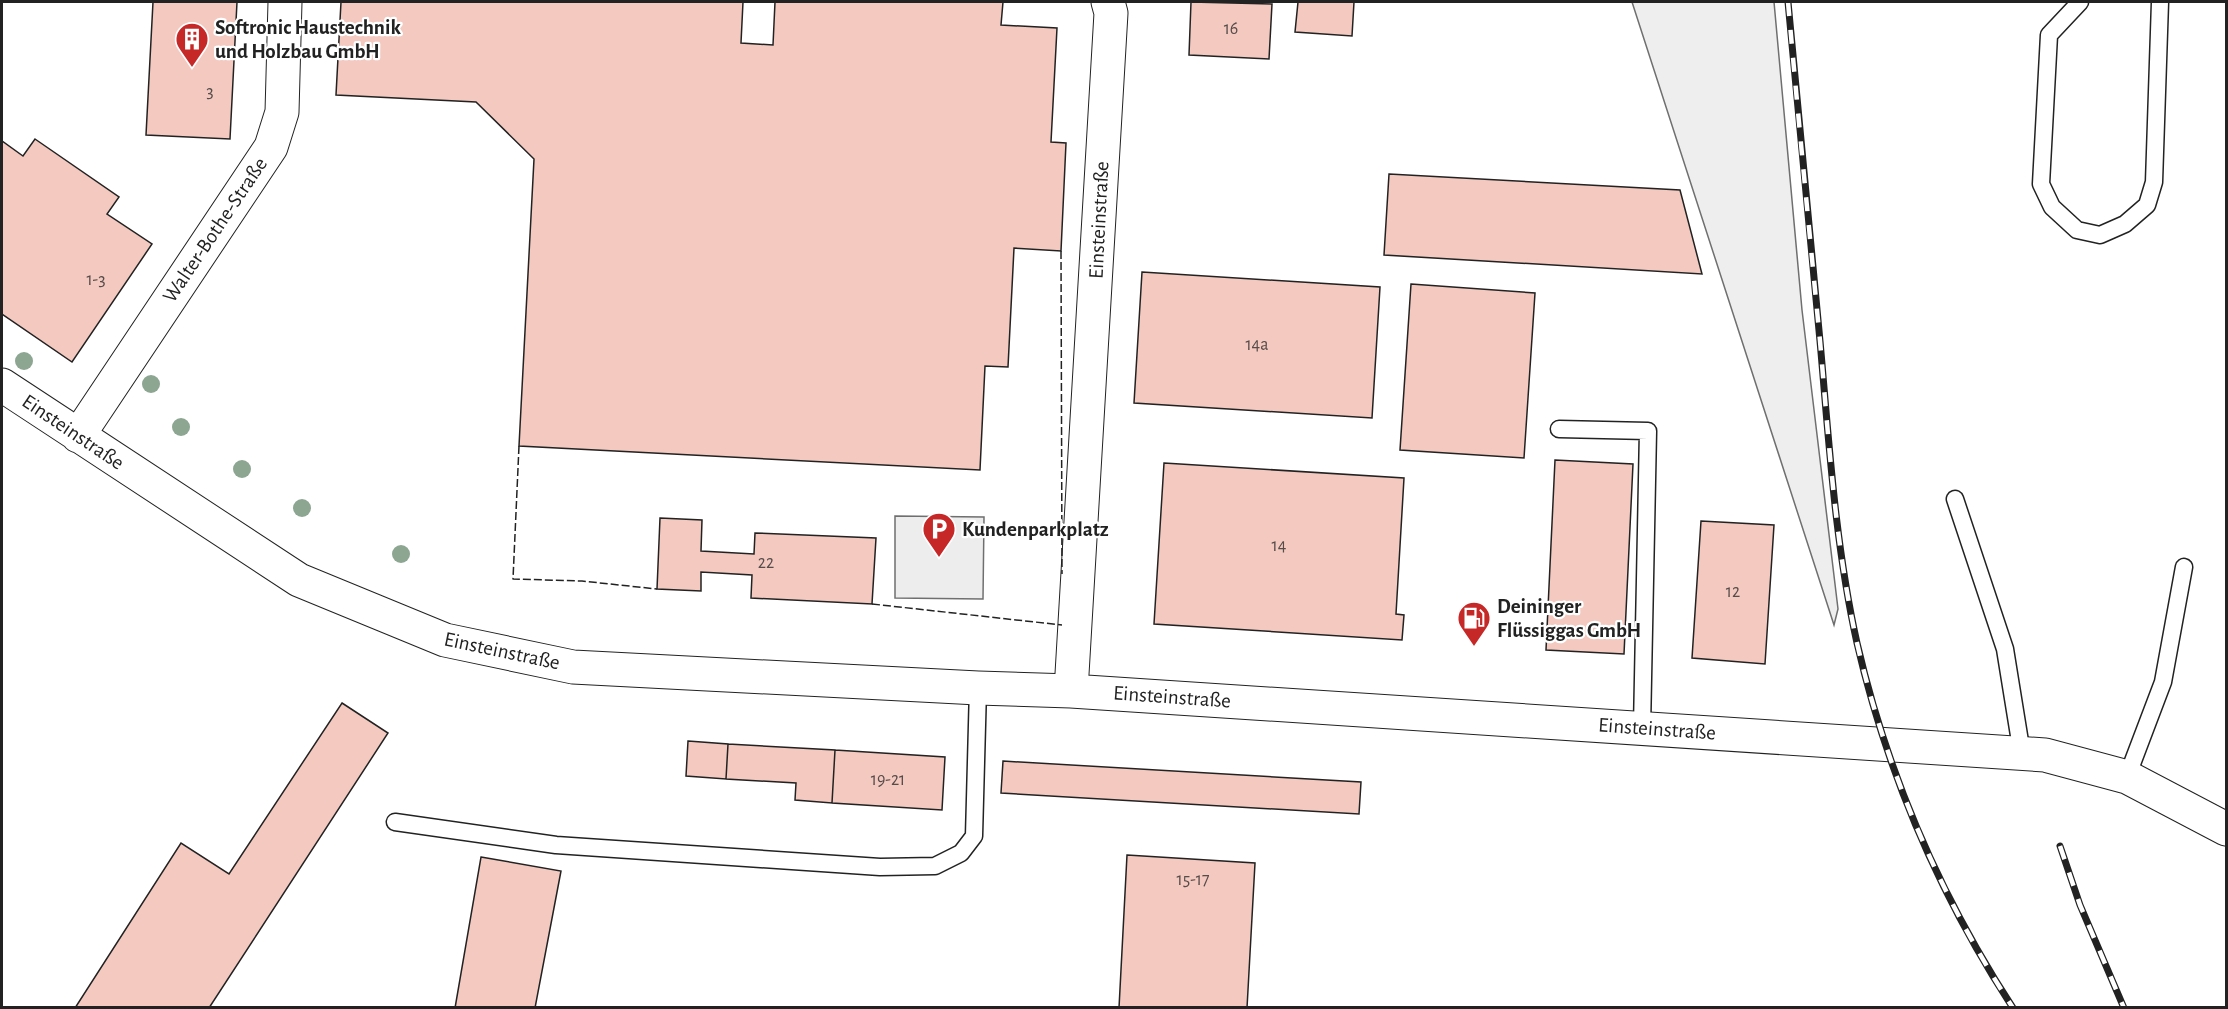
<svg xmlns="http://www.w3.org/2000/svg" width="2228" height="1009" font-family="'Alegreya Sans',sans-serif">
  <rect width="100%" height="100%" fill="#fff"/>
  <path fill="#eee" stroke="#6f6f6f" stroke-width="1.5" d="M1632,2H1774L1802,310L1838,609L1834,625Z"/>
  <path fill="#ededed" stroke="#6f6f6f" stroke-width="1.5" d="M895,516L984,517L983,599L895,598Z"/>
  <path fill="#f3c9c0" stroke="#222" stroke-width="1.5" d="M153,2H237L230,139L146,135Z
    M341,2H743L741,43L773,45L775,2H1003L1001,25L1057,28L1051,142L1066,143L1061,251L1014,248L1008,367L985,366L980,470L519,446L534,159L476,102L336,95Z
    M1191,2L1272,4L1269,59L1189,55Z
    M1298,2H1354L1352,36L1295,32Z
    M35,139L119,197L107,214L152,244L72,362L2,314V141L23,156Z
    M1389,174L1680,190L1702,274L1384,255Z
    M1142,272L1380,287L1372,418L1134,403Z
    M1411,284L1535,293L1524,458L1400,450Z
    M1555,460L1633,464L1624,654L1546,650Z
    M1164,463L1404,478L1396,614L1404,615L1402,640L1154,624Z
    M660,518L702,520L701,551L754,554L755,533L876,538L872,604L751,598L752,575L701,572V591L657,589Z
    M1701,521L1774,525L1765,664L1692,658Z
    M342,703L388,733L209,1008H75L181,843L229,874Z
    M688,741L728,744L726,779L686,776Z
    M728,744L835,750L832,803L795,800L796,783L726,779Z
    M835,750L945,757L942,810L832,803Z
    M1003,761L1361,782L1359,814L1001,793Z
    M1127,855L1255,863L1247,1008H1119Z
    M481,857L561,871L535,1008H455Z"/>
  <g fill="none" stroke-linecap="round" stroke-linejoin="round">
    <defs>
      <path id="lane" d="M2080,2L2049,35L2041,184L2052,207L2077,230L2100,235L2125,224L2147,205L2154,182L2160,2
        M1559,429L1648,431L1642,728
        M1955,499L2005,649L2022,754
        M2127,777L2163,682L2184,567
        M395,822L556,845L880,867L935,866L961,853L974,836L978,688"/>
      <path id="street" d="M2,385L299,580L445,640L573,667L978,688L1071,691L2045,755L2127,777L2226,829
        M78,436L271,147L282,112L285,2
        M1071,691L1111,13L1108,2"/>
    </defs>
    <use href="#lane" stroke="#222" stroke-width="19"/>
    <use href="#street" stroke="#222" stroke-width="35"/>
    <use href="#lane" stroke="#fff" stroke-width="16"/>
    <use href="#street" stroke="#fff" stroke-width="33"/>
    <defs>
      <path id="rail" d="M1788,2C1798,115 1809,228 1820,341C1829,442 1835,544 1857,643C1887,773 1940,896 2013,1008
        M2060,846L2080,905L2124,1008"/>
    </defs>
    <use href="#rail" stroke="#222" stroke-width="7"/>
    <use href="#rail" stroke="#fff" stroke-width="4.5" stroke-dasharray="14" stroke-linecap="butt"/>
    <path stroke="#222" stroke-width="1.5" stroke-dasharray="8 3" stroke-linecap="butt" d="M1061,251L1062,574
      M519,446L513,579L582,581L657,589
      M872,604L1062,625"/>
  </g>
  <g fill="#8da692">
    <circle cx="24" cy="361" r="9"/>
    <circle cx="151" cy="384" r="9"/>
    <circle cx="181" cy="427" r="9"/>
    <circle cx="242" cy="469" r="9"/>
    <circle cx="302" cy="508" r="9"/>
    <circle cx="401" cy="554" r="9"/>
  </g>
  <defs>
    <symbol id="building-pin" viewBox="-11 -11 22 30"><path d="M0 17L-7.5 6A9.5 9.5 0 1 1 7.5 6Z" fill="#c62828" stroke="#fff"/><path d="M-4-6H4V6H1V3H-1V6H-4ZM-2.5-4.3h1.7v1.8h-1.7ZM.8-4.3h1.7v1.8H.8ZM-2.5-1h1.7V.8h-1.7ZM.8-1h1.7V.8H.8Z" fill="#fff"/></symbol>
    <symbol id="parking-pin" viewBox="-11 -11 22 30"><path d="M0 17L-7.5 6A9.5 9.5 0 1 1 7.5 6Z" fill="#c62828" stroke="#fff"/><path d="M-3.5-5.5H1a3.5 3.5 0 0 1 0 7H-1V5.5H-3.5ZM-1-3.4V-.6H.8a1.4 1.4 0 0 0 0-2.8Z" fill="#fff"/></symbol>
    <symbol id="fuel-pin" viewBox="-11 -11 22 30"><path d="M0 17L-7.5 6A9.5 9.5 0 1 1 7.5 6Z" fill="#c62828" stroke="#fff"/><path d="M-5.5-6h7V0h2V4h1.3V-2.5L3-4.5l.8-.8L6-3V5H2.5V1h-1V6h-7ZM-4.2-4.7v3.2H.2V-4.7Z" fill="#fff"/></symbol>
  </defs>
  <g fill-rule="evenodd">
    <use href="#building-pin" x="173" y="20" width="38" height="52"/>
    <use href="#parking-pin" x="920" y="510" width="38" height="52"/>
    <use href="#fuel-pin" x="1455" y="599" width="38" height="52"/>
  </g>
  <g text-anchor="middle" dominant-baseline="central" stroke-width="4.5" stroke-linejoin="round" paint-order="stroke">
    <g font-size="18" fill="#564c4a">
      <text x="1231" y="29">16</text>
      <text x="210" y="92">3</text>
      <text x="96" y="280">1-3</text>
      <text x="1257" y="345">14a</text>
      <text x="1279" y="546">14</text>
      <text x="766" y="563">22</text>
      <text x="1733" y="592">12</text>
      <text x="888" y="780">19-21</text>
      <text x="1193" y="880">15-17</text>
    </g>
    <g font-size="21" font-weight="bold" fill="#222" stroke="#fff" text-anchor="start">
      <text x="215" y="27">Softronic Haustechnik<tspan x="215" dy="24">und Holzbau GmbH</tspan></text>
      <text x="962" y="529">Kundenparkplatz</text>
      <text x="1497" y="606">Deininger<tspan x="1497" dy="24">Flüssiggas GmbH</tspan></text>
    </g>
    <g font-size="21" fill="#222" stroke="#fff">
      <text transform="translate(1099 220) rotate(-87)">Einsteinstraße</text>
      <text transform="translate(215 230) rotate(-56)">Walter-Bothe-Straße</text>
      <text transform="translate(73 432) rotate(34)">Einsteinstraße</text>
      <text transform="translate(502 651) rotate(12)">Einsteinstraße</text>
      <text transform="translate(1172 697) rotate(4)">Einsteinstraße</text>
      <text transform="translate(1657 729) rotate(4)">Einsteinstraße</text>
    </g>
  </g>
  <rect width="2228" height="1009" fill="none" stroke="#222222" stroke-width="6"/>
</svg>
